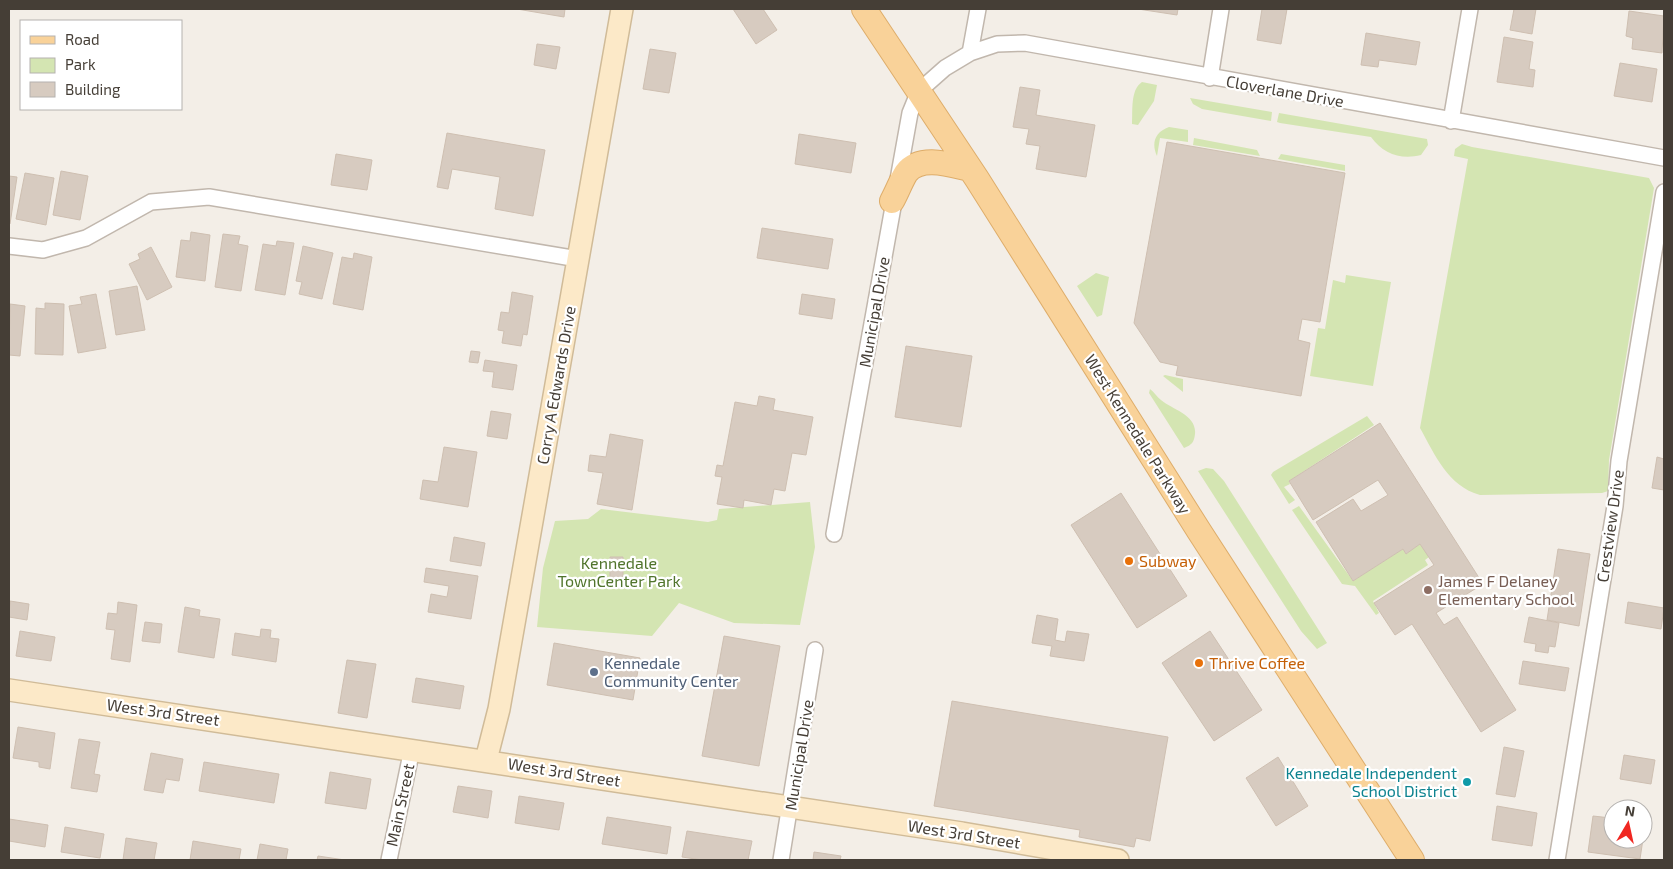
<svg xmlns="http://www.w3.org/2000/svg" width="1673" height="869" font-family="'Exo 2',sans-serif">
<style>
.green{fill:#d4e5b2}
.building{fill:#d7cbc0;stroke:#cebfb1}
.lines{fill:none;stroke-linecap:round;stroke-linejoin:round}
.street-casing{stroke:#c1b7ad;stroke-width:18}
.secondary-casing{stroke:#d0bb98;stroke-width:24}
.primary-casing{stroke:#dead6a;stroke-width:26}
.street{stroke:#fff;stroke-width:15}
.secondary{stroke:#fce9c8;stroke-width:21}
.primary{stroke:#f9d299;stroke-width:24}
.food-dot{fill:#e8710a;stroke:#fff;stroke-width:2}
.education-dot{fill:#8d6e63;stroke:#fff;stroke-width:2}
.service-dot{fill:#5c6f8a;stroke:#fff;stroke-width:2}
.culture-dot{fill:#0f9aa8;stroke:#fff;stroke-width:2}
.labels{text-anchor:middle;stroke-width:4.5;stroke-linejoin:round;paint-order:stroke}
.street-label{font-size:16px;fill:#453e36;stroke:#fff}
.food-label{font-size:16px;fill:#c56008;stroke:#fff;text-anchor:start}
.park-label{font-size:16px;fill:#50742c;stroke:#fff}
.education-label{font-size:16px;fill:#785e54;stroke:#fff;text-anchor:start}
.service-label{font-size:16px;fill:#4e5e75;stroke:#fff;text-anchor:start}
.culture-label{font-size:16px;fill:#0d838f;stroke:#fff;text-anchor:end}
</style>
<rect width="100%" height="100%" fill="#f3eee7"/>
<!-- green -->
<path class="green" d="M1142,82L1157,85L1154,101L1138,125L1132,124C1133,111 1130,90 1142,82Z
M1190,98L1272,112L1271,121L1202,109L1193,104Z
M1279,113L1427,139L1428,145L1421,155C1401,160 1383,154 1371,137L1280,123L1277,122Z
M1169,127L1188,130V142L1160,138L1157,156C1151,143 1155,132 1169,127Z
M1194,138L1257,150L1260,156L1193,145Z
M1462,144L1472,147L1649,178L1654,188L1609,460L1608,491L1602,493L1480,495C1448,486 1435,455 1420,428L1468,159L1454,156L1455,149Z
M1281,154L1345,165V171L1278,159Z
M1096,273L1109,277L1102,315L1097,317L1077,286Z
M1346,275L1391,282L1373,386L1310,376L1318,328L1325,329L1333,280L1345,283Z
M1165,375L1183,379V392L1163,376Z
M1150,389C1154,392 1157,397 1161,400C1173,410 1197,415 1195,434C1194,442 1192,445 1184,448L1149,393Z
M1367,416L1374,425L1289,481L1290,484L1284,487L1295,500L1289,504L1271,475L1273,472Z
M1206,468L1213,469L1224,481L1327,643L1317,649L1301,631L1198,471Z
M810,502L815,547L800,625L734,623L679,603L652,636L537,627L543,568L555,521L588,519L601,509L708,522L717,520L719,509Z
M1299,506L1353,581L1403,549L1406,554L1420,544L1429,557L1425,560L1428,565L1373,601L1379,613L1376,615L1355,586L1342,584L1292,510Z"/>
<!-- building -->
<path class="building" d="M517,9H565L564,17Z
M733,9H763L777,30L756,44Z
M1138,9H1178L1177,15Z
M1262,9H1287L1281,44L1257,40Z
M1514,9H1536L1532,34L1510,30Z
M1629,11L1664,16L1662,53L1632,49L1633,38L1626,36Z
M1366,33L1420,42L1416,65L1379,60L1378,67L1361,65Z
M1504,37L1533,42L1529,69L1535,70L1533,87L1497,82Z
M537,44L560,47L556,69L534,65Z
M650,49L676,53L669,93L643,89Z
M1620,63L1657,69L1652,102L1614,96Z
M1020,87L1040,90L1036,115L1095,125L1086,177L1036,169L1040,146L1026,144L1029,129L1013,127Z
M447,133L545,150L533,216L495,209L500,177L452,169L448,189L437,187Z
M799,134L856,143L851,173L795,164Z
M1167,142L1345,173L1320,322L1302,319L1298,340L1310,343L1301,396L1176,375L1178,366L1160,362L1134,323Z
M336,154L372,160L367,190L331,185Z
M61,171L88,176L80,220L53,215Z
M25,173L54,178L46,225L16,219Z
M9,176L17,177L10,224H9Z
M762,228L833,239L828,269L757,258Z
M191,232L210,235L205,281L176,277L181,240L190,241Z
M223,234L240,236L238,244L248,246L241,291L215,287Z
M277,241L294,243L285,295L255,290L263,244L276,246Z
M303,246L333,253L322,299L299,294L302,282L296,281Z
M151,247L172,287L147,300L129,264L140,259L138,254Z
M354,253L372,257L363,310L333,304L342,257L353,259Z
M137,286L145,330L116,335L109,291Z
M512,292L533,296L527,335L523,334L521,346L502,343L504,331L498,330L501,312L509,313Z
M96,294L106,348L78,353L69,306L82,304L80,297Z
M802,294L835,299L832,319L799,314Z
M45,303L64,304L63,355L35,354L36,308L45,309Z
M10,304L25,306L20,356L9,355Z
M906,346L972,356L961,427L895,417Z
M471,351L480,352L478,363L469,362Z
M485,360L517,365L513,390L492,387L494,372L483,371Z
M759,396L775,399L773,410L813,417L806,455L792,453L785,491L774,489L771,505L744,500L743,508L717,504L722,477L715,476L717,465L723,466L735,402L757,406Z
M491,411L511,414L507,439L487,436Z
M1380,423L1483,584L1436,613L1444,625L1457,617L1516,710L1481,732L1412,624L1395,635L1374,603L1434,565L1420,544L1406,554L1403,549L1353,581L1316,522L1353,499L1361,511L1388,495L1378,480L1313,520L1289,481Z
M610,434L643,440L632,510L597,504L603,473L588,471L590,455L606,457Z
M444,447L477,452L468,507L420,499L423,480L438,482Z
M1657,457L1664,459V490L1652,488Z
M1121,493L1187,596L1137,628L1071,525Z
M454,537L485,543L481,566L450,561Z
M1558,549L1590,554L1579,626L1547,620Z
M610,557H623V583H610Z
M426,568L478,576L471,619L428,612L431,594L447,597L449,586L424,582Z
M10,601L29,604L27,620L9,617Z
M118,602L137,605L130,662L111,659L115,630L106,629L108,613L117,614Z
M1628,602L1664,608L1661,629L1625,623Z
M185,607L200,610L199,616L220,619L214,658L178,652Z
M1037,615L1058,619L1055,640L1065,642L1067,631L1089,634L1084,661L1050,656L1052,646L1032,643Z
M1529,617L1559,623L1555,647L1549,646L1548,653L1535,651L1536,644L1524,642Z
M145,622L162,624L160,643L142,641Z
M261,629L271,630L270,638L279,639L276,662L232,655L235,633L260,637Z
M20,631L55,637L51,661L16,656Z
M1210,631L1262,710L1214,741L1162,663Z
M724,636L780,646L759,766L702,756Z
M554,643L640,658L633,700L547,685Z
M347,660L376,664L367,718L338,713Z
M1523,661L1569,668L1565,691L1519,684Z
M416,678L464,686L460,709L412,702Z
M952,701L1168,737L1150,841L1136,838L1134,847L1079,837L1080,830L934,806Z
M18,727L55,733L50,769L39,767V762L13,758Z
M79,739L100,742L94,774L100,775L97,792L71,788Z
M1504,747L1524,751L1515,797L1496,794Z
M151,753L183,759L179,781L166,779L163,793L144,790Z
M1624,755L1655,760L1651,784L1620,779Z
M1278,757L1308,806L1276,826L1246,778Z
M204,762L279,774L274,803L199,791Z
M330,772L371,779L366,809L325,803Z
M458,786L492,791L488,818L453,812Z
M519,796L564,803L559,830L515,823Z
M1497,806L1537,813L1532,846L1492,840Z
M1593,816L1611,818L1610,827H1613V839H1643L1640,859L1588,852Z
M607,817L671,827L667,854L602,844Z
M9,819L48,825L45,847L9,841Z
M65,827L104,834L100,858L61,852Z
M687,831L752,841L748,860H702L682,857Z
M126,838L157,843L154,860H123Z
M193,841L241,849L239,860H190Z
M260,844L288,849L286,860H257Z
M814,852L841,856L840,860H813Z
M318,856L345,860H317Z"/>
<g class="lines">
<!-- street casing -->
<g class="street-casing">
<path id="street" d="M970,53L978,9
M1210,78L1221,9
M1451,121L1470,9
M9,246L43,250L86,238L151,202L209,197L578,259
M834,534L910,113L919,91L945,68L970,53L997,44L1025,43L1664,158
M389,860L412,749
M781,860L815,650
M1557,860L1615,506L1619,461L1664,192"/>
</g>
<!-- secondary casing -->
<g class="secondary-casing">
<path id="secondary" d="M9,690L962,833L1118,860
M486,760L499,709L622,9"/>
</g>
<!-- primary casing -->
<g class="primary-casing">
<path id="primary" d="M864,9L977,179L1199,531L1412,860
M892,201C897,192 901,181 906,173C920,154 952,165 970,169"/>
</g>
<!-- street -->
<use href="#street" class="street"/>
<!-- secondary -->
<use href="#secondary" class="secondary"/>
<!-- primary -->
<use href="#primary" class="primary"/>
</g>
<!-- markers -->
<g class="food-dot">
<circle cx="1129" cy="561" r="5"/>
<circle cx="1199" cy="663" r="5"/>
</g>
<circle class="education-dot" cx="1428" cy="590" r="5"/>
<circle class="service-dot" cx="594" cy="672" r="5"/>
<circle class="culture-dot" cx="1467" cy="782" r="5"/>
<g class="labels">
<!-- street labels -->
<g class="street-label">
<text transform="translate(1285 91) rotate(10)" y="6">Cloverlane Drive</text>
<text transform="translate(874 312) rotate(-80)" y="6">Municipal Drive</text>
<text transform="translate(556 385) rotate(-80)" y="6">Corry A Edwards Drive</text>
<text transform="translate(1138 434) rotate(58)" y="6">West Kennedale Parkway</text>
<text transform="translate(1610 526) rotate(-82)" y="6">Crestview Drive</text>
<text transform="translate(163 712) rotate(8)" y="6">West 3rd Street</text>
<text transform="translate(799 755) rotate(-81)" y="6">Municipal Drive</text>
<text transform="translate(564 772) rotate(9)" y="6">West 3rd Street</text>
<text transform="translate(400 805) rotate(-78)" y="6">Main Street</text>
<text transform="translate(964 834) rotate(9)" y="6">West 3rd Street</text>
</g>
<!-- food labels -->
<g class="food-label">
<text x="1139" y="567">Subway</text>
<text x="1209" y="669">Thrive Coffee</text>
</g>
<!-- park labels -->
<g class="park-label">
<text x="619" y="569">Kennedale<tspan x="619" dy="18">TownCenter Park</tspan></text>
</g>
<!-- education labels -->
<g class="education-label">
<text x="1438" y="587">James F Delaney<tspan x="1438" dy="18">Elementary School</tspan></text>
</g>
<!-- service labels -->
<g class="service-label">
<text x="604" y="669">Kennedale<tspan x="604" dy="18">Community Center</tspan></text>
</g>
<!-- culture labels -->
<g class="culture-label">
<text x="1457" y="779">Kennedale Independent<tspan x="1457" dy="18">School District</tspan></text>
</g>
</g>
<!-- border -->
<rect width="1673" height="869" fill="none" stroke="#453e36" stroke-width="20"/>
<!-- legend -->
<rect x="20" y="20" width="162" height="90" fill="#ffffff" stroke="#b5b2af"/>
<rect x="30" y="36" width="25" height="8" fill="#f9d299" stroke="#b5b2af"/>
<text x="65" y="45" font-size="15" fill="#453e36">Road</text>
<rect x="30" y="58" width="25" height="15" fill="#d4e5b2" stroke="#b5b2af"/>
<text x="65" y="70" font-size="15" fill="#453e36">Park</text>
<rect x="30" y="82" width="25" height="15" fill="#d7cbc0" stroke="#b5b2af"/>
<text x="65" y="95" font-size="15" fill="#453e36">Building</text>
<!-- north arrow -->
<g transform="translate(1628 824) rotate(9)"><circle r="24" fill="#ffffff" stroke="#b5b2af"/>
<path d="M0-4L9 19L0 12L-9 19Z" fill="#f02721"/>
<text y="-8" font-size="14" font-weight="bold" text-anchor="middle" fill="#453e36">N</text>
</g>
</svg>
